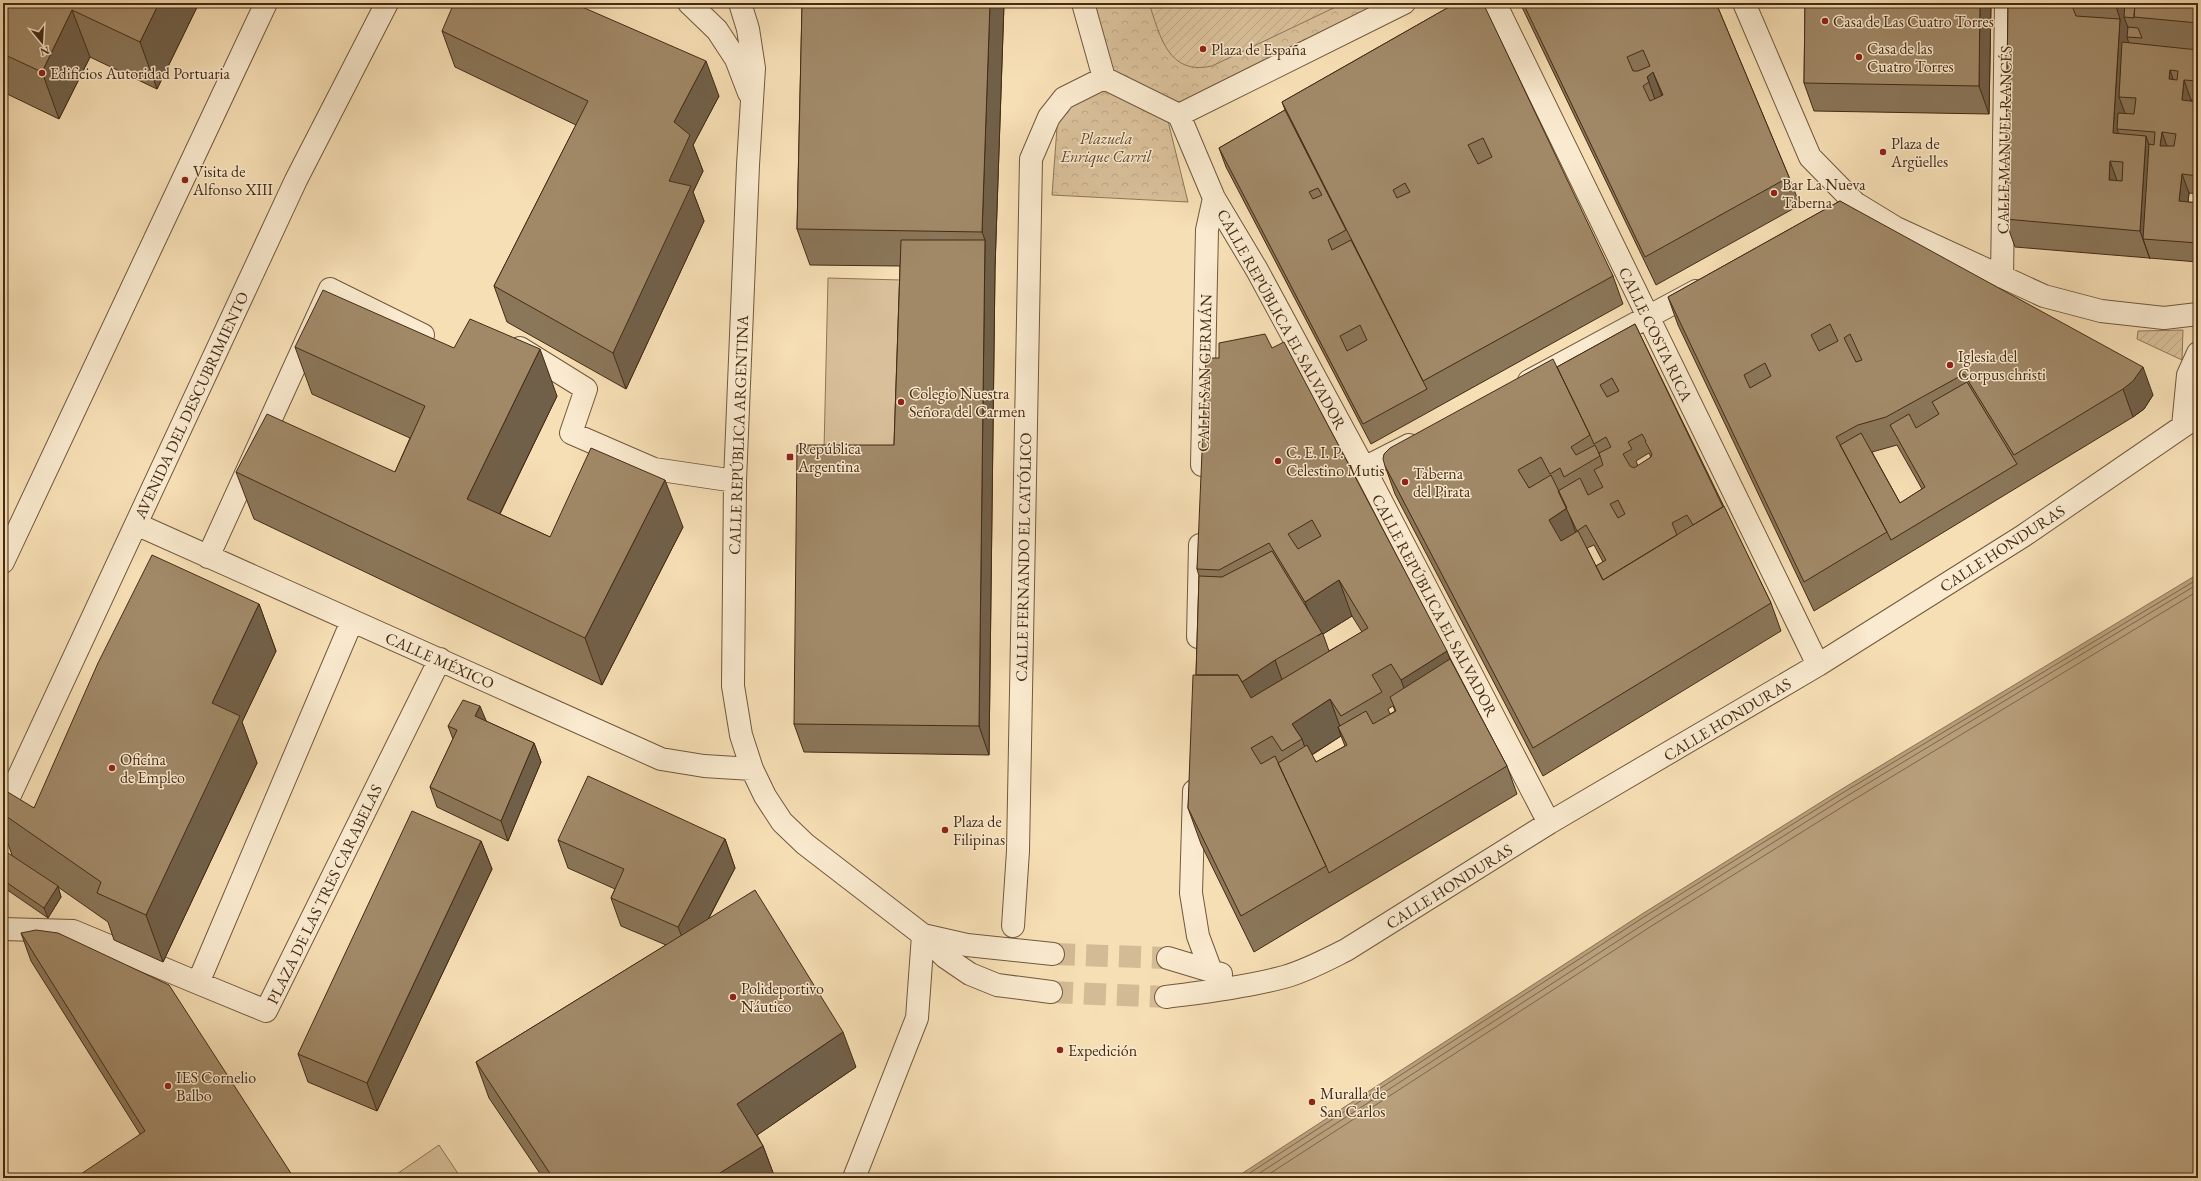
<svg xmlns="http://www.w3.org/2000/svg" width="2201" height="1181" font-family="'EB Garamond',serif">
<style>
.park{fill:url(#park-crowns);stroke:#8e7657}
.garden{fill:url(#garden-furrows);stroke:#8e7657}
.pitch{fill:#d9c09a;stroke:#8e7657}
.water{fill:#baa27e;stroke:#8b7254}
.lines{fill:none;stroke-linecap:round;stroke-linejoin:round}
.shore{stroke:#7f6649;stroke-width:1}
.minor-tunnel{stroke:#d3bb95;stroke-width:22;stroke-dasharray:22 11;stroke-linecap:butt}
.minor-casing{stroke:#71583c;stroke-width:24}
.minor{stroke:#faeacf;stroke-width:22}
.wall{fill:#8a7659;stroke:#442b14;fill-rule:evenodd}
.shaded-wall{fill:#716049;stroke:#442b14}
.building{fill:#a18968;stroke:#442b14;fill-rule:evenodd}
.poi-dot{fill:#8f2418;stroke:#faeacf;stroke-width:1.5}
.labels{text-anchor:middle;stroke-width:3;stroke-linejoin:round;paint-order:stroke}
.poi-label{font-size:16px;fill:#442b14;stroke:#faeacf;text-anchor:start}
.park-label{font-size:16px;font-style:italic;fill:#62492f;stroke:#faeacf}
.street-label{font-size:16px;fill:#442b14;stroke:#faeacf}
</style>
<defs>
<pattern id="park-crowns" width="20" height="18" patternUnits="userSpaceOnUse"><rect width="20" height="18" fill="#d9c09a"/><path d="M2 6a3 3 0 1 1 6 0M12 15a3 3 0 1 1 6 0" fill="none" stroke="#bba584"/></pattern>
<pattern id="garden-furrows" width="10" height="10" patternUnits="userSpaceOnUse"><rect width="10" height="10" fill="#d9c09a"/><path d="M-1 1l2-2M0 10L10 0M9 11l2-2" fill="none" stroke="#bba584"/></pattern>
</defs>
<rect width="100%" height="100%" fill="#f7dfb5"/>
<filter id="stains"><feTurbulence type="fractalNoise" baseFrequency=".005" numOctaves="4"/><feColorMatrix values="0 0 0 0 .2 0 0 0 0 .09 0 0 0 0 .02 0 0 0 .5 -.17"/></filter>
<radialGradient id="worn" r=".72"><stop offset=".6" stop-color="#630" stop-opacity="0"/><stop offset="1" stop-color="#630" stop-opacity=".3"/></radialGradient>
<!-- park -->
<path class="park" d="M1079,3H1404L1179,115L1104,78Z
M1107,91L1168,121L1188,202L1052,195L1058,114L1093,92Z"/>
<!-- garden -->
<path class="garden" d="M1149,3H1344L1212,66C1168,76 1160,36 1149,3Z
M2183,330L2182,360L2137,339L2138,331Z"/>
<!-- pitch -->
<path class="pitch" d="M828,278L901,280L896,453L824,450Z
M439,1145L461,1178H391Z"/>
<!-- water -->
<path class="water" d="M2198,574V1178H1235L1642,914L1842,789Z"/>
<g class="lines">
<!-- shore -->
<path class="shore" d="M1242,1178L1644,917L1844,792L2198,579
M1252,1178L1647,922L1847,796L2198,584
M1263,1178L1650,927L1850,802L2198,591"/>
<!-- minor-tunnel -->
<path class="minor-tunnel" d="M1053,954L1168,958
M1051,992L1166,997"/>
<!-- minor casing -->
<g class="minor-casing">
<path id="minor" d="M689,3L717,30L736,59L749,93
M740,3L748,29L754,68L748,165L735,481L733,686L741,735L752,769L765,796L782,822L805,844L923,935L945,957L970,974L997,985L1051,992
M1083,3L1104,78L1179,115L1404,3
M1495,3L1818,665
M1744,3L1810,157L1855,203L1896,228L2044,296L2101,311L2164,318L2198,314
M1179,115L1214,198L1207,230L1202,465
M1214,198L1257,270L1364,468L1549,823
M2002,277L2006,3
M520,348L586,389L571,433L654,469L735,481
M1529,381L1696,291
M2183,426L2188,375L2198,353
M1364,468L1409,445
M136,524L661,759L704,766L752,769
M208,557L330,289L423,335
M3,562L266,3
M352,621L198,983L266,1011L440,659
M1198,637L1200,545
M1194,791L1191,893L1198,936L1211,971
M3,810L296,180L387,3
M1013,926L1018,851L1031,159L1049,117L1064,98L1104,78
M3,929L73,931L198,983
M923,935L967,945L1053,954
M1168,958L1221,974
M1166,997C1204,992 1246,987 1284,977C1306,971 1326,960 1346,950L1549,823L1818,665L2023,536L2198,416
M854,1178L917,1018L923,935"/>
</g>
<!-- minor -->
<use href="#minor" class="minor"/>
</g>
<!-- wall -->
<path class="wall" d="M3,3H199L157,89L90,57L59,119L3,92Z
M800,3H1004L995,268L989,755L804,752L794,724L894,445L900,266L810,265L797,229L802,7Z
M1456,3L1613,276L1623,304L1371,444L1226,167L1219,148L1285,110L1282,102Z
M1520,3H1716L1789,177L1800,205L1656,285Z
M1805,3H1991L1989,114L1814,111L1804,83Z
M2008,3H2198V100H2191V101L2198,102V194L2189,193L2188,202L2198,203V262L2015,247L2005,219Z
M442,31L719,96L693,145L703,171L693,192L704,221L626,389L507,322L494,286L576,125L455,67Z
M1840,201L2153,395L2144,409L2133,417L1814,611L1678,325L1668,297ZM1897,445L1922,489L1900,503L1872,452Z
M1635,324L1771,603L1781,631L1543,776L1395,494L1385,466L1557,367ZM1649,453L1651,457L1638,466L1636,461ZM1594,545L1603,562L1596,566L1587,548Z
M295,347L557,396L500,514L550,537L683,527L602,685L254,519L236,472H395L410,438L312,394Z
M1272,348L1450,659L1507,766L1517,794L1254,952L1201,844L1188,808L1196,675L1199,576L1197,569L1219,358ZM1352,616L1362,632L1329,651L1323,634ZM1393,706L1395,711L1390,714L1388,709ZM1341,736L1345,746L1316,762L1312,755Z
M259,604L276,651L242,722L257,763L163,962L114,940L108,922L58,887L61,897L48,918L3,887V860L12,855L3,830V796L34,808Z
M486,721L534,743L541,762L508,841L437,807L430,787L453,739L448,726Z
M725,839L735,868L708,920L856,1067L757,1135L763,1146L775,1178H543L489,1098L476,1062L666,945L621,926L611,898L615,889L568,868L558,840Z
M481,841L492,869L377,1111L308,1082L298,1054Z
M21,933L294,1178L140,1134L31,961Z"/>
<!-- shaded-wall -->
<path class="shaded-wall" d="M159,3H199L157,89L140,42Z
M990,3H1004L995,268L989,755L979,726L985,240L982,232Z
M1980,3H1991L1989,114L1979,86Z
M2115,3H2133L2124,17L2131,36L2127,37L2130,47L2119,97L2126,116L2117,129L2124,147L2113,133L2120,19Z
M72,10L90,57L59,119L42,72Z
M706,61L719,96L693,145L703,171L693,192L704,221L626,389L613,353L669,181L674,122Z
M2170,70L2177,90L2169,79Z
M1653,72L1664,101L1657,105L1647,77Z
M2184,80L2191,100L2189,120L2182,100Z
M2162,132L2169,152L2160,146Z
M2146,136L2156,164L2143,239L2150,259L2140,231Z
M2110,161L2120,189L2109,180Z
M2182,174L2189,193L2186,221L2179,201Z
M540,349L557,396L484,546L467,499Z
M2143,367L2153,395L2144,409L2133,417L2123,389Z
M665,480L683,527L602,685L585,638Z
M1567,508L1577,536L1559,548L1549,520Z
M1339,580L1352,616L1323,634L1322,633L1318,636L1305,602Z
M259,604L276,651L242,722L257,763L163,962L146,915L212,703Z
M1447,651L1460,687L1414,716L1401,680Z
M1275,660L1285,688L1249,712L1239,684Z
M1330,699L1343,735L1338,727L1341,736L1308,757L1302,739L1292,724Z
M480,706L488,725L475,716Z
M534,743L541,762L508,841L501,821Z
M725,839L735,868L689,955L678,927Z
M481,841L492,869L377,1111L367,1083Z
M58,886L61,897L48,918L44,908Z
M843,1032L856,1067L750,1140L737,1104Z
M763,1146L775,1178H712Z"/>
<!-- building -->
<path class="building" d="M3,3H159L140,42L72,10L42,72L3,54Z
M454,3H573L706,61L674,122L690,135L669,181L691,186L613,353L494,286L588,101L442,31Z
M801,3H990L982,232L797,229L802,5Z
M1456,3H1483L1613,276L1423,381L1282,102ZM1483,138L1492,157L1478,164L1468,145ZM1405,183L1410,192L1397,198L1393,190Z
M1523,3H1716L1789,177L1645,257ZM1643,50L1650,66L1638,71H1633L1627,57ZM1653,72L1663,95L1650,101L1643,86L1649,82L1647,77Z
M1805,3H1980L1979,86L1804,83Z
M2008,3H2071L2076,16L2120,19L2113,133L2146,136L2140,231L2005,219ZM2110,161L2123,162L2122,181L2109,180Z
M2125,3H2135L2134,18L2124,17Z
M2135,3H2198V23L2134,17Z
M2128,27L2138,28L2142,38L2127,37Z
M2122,42L2198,50V81L2184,80L2182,100L2198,102V176L2182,174L2179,201L2198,203V243L2143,239L2149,144L2154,145L2155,132L2117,129L2118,113L2134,114L2136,98L2119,97ZM2170,70L2178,71L2177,80L2169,79ZM2162,132L2176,134L2174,146H2160Z
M1285,110L1346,230L1328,240L1332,250L1351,240L1427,389L1363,424L1219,148ZM1318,188L1322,195L1313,199L1309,192ZM1360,325L1367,340L1347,351L1340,336Z
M1840,201L2143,367L2133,381L2123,389L2014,455L1964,374L1886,417L1858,425L1836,437L1887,532L1804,582L1668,297ZM1830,324L1838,341L1819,351L1811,335ZM1850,334L1862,360L1856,362L1844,338ZM1765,363L1771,376L1750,388L1744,375Z
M901,240H985L979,726L794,724L797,445H894Z
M323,290L454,348L470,319L540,349L467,499L550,537L591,448L665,480L585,638L236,472L267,414L395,472L425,406L295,347Z
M1635,324L1723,507L1693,525L1687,515L1672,523L1677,535L1603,580L1596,566L1606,560L1586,525L1577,531L1558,491L1580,478L1588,495L1603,487L1594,470L1603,465L1599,453L1611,447L1606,437L1594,444L1590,435L1557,367ZM1612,378L1619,391L1607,397L1600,385ZM1642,434L1646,441H1645L1652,454L1651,457L1634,468L1630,466L1623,454L1632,449L1628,442ZM1618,500L1625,514L1618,518L1610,504Z
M1265,334L1272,348L1284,342L1447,651L1401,680L1391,664L1372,675L1382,692L1341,716L1330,699L1292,724L1302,739L1282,751L1272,736L1251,748L1261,764L1275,756L1326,866L1241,916L1188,808L1193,675H1238L1251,698L1368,628L1339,580L1305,602L1269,543L1219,570L1197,569L1206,358H1219V343ZM1312,520L1321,536L1298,549L1288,534Z
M1553,359L1590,435L1571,447L1576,455L1595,445L1600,456L1564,477L1560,468L1550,474L1541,457L1518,470L1529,488L1551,475L1567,508L1549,520L1561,541L1578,531L1603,580L1724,506L1771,603L1533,748L1385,466L1383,459L1384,454L1390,448Z
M1967,382L2017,464L1891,540L1887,532L1840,445L1861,433L1900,503L1925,487L1890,425L1909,414L1916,428L1939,414L1932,402Z
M1272,551L1322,633L1275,660L1242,682L1238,675H1196L1199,576L1222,577Z
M152,555L259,604L212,703L240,716L146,915L97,893L101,882L3,814V796L6,791L34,808L98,663Z
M1450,659L1507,766L1329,873L1326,866L1278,763L1307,745L1316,762L1347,745L1338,727L1366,711L1373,724L1396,711L1390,697Z
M463,700L480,706L475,716L534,743L501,821L430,787L457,730L448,726Z
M588,776L725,839L678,927L611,898L624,869L558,840Z
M412,811L481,841L367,1083L298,1054Z
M8,853L58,886L44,908L3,880V860Z
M755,890L843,1032L737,1104L763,1146L712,1178H553L476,1062Z
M36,930L58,933L169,985L294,1178H75L145,1131L21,933Z"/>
<!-- markers -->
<g class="poi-dot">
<circle cx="1825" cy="21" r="4"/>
<circle cx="1203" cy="49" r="4"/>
<circle cx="1859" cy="57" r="4"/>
<circle cx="42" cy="73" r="4"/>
<circle cx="1883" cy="152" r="4"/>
<circle cx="185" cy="180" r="4"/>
<circle cx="1774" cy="193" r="4"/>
<circle cx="1950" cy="365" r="4"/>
<circle cx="901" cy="402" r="4"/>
<rect x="786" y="453" width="8" height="8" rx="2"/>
<circle cx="1278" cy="461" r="4"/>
<circle cx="1405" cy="482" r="4"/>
<circle cx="112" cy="768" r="4"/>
<circle cx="945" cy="830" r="4"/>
<circle cx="733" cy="997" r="4"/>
<circle cx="1060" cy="1050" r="4"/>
<circle cx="168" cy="1086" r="4"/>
<circle cx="1312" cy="1102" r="4"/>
</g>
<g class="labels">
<!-- poi labels -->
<g class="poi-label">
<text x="1833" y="27">Casa de Las Cuatro Torres</text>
<text x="1867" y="54">Casa de las<tspan x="1867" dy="18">Cuatro Torres</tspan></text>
<text x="1211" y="55">Plaza de España</text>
<text x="50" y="79">Edificios Autoridad Portuaria</text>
<text x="1891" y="149">Plaza de<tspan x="1891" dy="18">Argüelles</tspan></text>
<text x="193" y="177">Visita de<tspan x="193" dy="18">Alfonso XIII</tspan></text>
<text x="1782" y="190">Bar La Nueva<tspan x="1782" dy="18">Taberna</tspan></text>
<text x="1958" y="362">Iglesia del<tspan x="1958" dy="18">Corpus christi</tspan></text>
<text x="909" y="399">Colegio Nuestra<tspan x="909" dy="18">Señora del Carmen</tspan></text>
<text x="798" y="454">República<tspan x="798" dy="18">Argentina</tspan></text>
<text x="1286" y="458">C. E. I. P.<tspan x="1286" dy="18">Celestino Mutis</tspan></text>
<text x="1413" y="479">Taberna<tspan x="1413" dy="18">del Pirata</tspan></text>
<text x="120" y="765">Oficina<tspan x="120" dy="18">de Empleo</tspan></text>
<text x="953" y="827">Plaza de<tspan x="953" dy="18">Filipinas</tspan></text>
<text x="741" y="994">Polideportivo<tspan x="741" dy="18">Náutico</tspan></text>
<text x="1068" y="1056">Expedición</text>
<text x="176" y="1083">IES Cornelio<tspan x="176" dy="18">Balbo</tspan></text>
<text x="1320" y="1099">Muralla de<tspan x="1320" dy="18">San Carlos</tspan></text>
</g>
<!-- park labels -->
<g class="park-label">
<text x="1106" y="144">Plazuela<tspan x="1106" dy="18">Enrique Carril</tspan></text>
</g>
<!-- street labels -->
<g class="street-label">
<text transform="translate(2004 140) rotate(-89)" y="6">CALLE MANUEL RANCÉS</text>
<text transform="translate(1282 319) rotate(61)" y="6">CALLE REPÚBLICA EL SALVADOR</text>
<text transform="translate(1656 334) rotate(64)" y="6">CALLE COSTA RICA</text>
<text transform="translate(1204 373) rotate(-89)" y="6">CALLE SAN GERMÁN</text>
<text transform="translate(191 405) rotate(-65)" y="6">AVENIDA DEL DESCUBRIMIENTO</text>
<text transform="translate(738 435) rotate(-88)" y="6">CALLE REPÚBLICA ARGENTINA</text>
<text transform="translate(2002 548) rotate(-33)" y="6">CALLE HONDURAS</text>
<text transform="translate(1023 557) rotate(-89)" y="6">CALLE FERNANDO EL CATÓLICO</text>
<text transform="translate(1435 605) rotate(62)" y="6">CALLE REPÚBLICA EL SALVADOR</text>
<text transform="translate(440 660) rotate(24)" y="6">CALLE MÉXICO</text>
<text transform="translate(1727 719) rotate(-31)" y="6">CALLE HONDURAS</text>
<text transform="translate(1449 886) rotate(-32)" y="6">CALLE HONDURAS</text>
<text transform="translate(324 894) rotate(-64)" y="6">PLAZA DE LAS TRES CARABELAS</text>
</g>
</g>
<!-- margin -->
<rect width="2201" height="1181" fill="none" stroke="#f7dfb5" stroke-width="16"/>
<rect x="4" y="4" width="2193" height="1173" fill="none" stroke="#442b14" stroke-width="2"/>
<rect x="8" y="8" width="2185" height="1165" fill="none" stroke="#442b14"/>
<!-- north arrow -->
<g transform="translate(42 42) rotate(162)" stroke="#faeacf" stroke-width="3" paint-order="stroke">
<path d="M0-3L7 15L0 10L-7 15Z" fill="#442b14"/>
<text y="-6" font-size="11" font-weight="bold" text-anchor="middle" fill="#442b14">N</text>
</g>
<rect width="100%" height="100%" filter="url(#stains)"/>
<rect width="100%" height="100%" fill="url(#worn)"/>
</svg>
